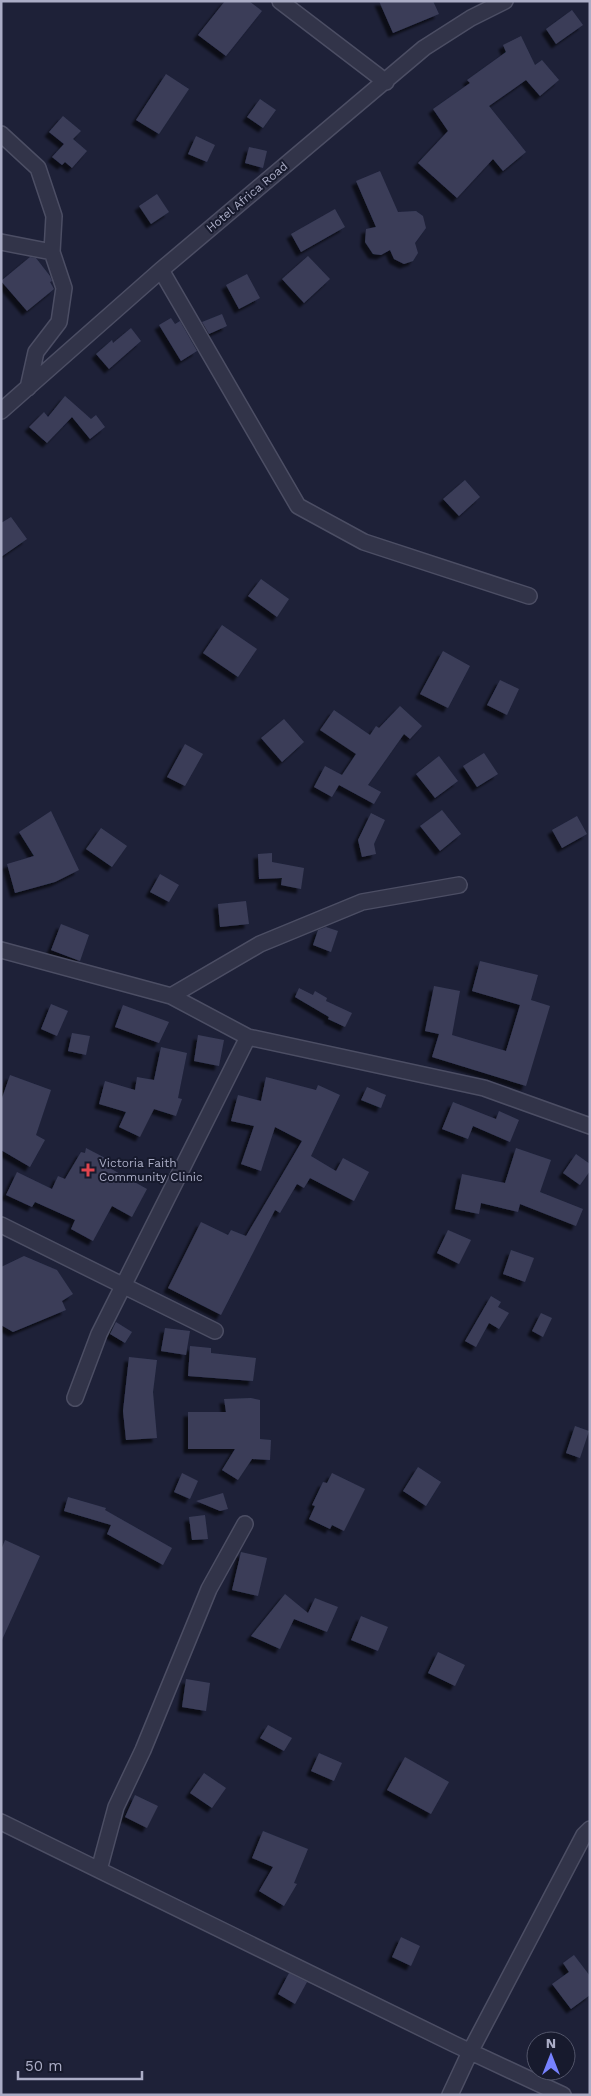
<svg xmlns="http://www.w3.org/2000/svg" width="591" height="2096" font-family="'Work Sans',sans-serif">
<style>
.building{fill:#3a3d59;filter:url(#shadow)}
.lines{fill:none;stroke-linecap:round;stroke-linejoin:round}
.minor-casing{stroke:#4c4e64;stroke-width:18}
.minor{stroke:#323449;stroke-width:15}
.health-dot{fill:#e0444e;stroke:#171a2d;stroke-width:2}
.labels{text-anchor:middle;stroke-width:4;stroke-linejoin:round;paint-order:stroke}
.street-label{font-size:12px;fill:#abadc6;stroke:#171a2d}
.poi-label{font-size:12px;fill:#abadc6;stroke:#171a2d;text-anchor:start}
</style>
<defs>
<filter id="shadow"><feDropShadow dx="-4.5" dy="4.5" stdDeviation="1" flood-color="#0009"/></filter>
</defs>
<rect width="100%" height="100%" fill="#1e2138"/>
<!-- building -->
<path class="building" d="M225,1H249L262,11L226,56L198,35Z
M379,1H433L439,14L393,33Z
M572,10L583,25L556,44L546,29Z
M521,36L535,65L542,60L559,80L540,96L526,80L489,106L526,152L503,171L493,159L457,198L418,163L448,131L433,109L470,83L467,80L506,52L503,45Z
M166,74L189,89L159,134L136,120Z
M260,99L276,110L263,128L247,117Z
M63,116L81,131L73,139L87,151L72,168L65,162L62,165L52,157L64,144L49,132Z
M196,136L215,145L207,162L188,154Z
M249,147L267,151L263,168L245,163Z
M380,171L398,212L416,211L423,216L426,228L415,243L418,253L413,261L404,264L394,259L390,250L381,255L373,254L365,242L366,229L376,227L356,181Z
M157,194L169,212L151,224L139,206Z
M335,209L345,227L301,252L291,234Z
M308,256L330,279L304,303L282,279Z
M30,257L36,258L50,276L52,281L50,282L54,289L27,311L1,281Z
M247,274L260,298L239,309L226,285Z
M222,314L227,326L209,334L202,322Z
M171,318L175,324L180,321L197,351L181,361L159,325Z
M131,328L141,341L109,369L96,354L112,340L113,343Z
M65,396L91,419L96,415L105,427L90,439L72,417L47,443L29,427L44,412L48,417Z
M465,480L480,497L459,516L443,499Z
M11,517L27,539L1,557V523Z
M261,579L289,599L277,617L248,596Z
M222,625L257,649L238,677L203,653Z
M443,651L470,666L448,708L420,694Z
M500,680L519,689L507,715L487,705Z
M400,706L422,726L410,739L404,734L368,785L381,792L374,804L339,785L332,797L314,787L325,766L342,775L356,754L320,730L334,710L370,735L376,726L379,728Z
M284,719L304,742L282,762L261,738Z
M185,744L203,754L185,786L167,777Z
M484,753L498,774L477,787L463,766Z
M439,756L458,781L435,798L416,774Z
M442,810L461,834L440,851L420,826Z
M51,811L79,870L55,882L15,893L7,864L34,856L19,832Z
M371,813L385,820L374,844L376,854L362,857L358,840Z
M577,816L587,834L562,848L552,830Z
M101,828L127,846L112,867L86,849Z
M272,853V862L304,868L301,889L281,885L282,878L259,879L258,854Z
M160,874L179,885L169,902L150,892Z
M246,901L249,924L220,927L218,904Z
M61,924L89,935L80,961L51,950Z
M326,927L338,931L331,952L313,945L318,930Z
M480,961L538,975L531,1000L550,1006L526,1086L432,1057L439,1034L425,1031L434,986L460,991L452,1035L506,1051L520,1005L472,991Z
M299,988L313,995L315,991L327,998L326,1001L352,1013L345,1027L328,1019L329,1017L295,997Z
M51,1004L68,1011L57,1036L41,1029Z
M123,1005L169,1022L159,1043L115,1027Z
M72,1033L90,1036L86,1055L68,1051Z
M198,1035L224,1040L219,1066L194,1061Z
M161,1047L187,1053L178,1098L182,1099L176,1116L154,1109L140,1137L119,1127L126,1112L99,1104L105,1081L135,1090L137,1077L154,1080Z
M10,1075L51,1090L36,1135L45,1140L30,1167L1,1150V1101Z
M266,1077L316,1090L318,1085L340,1095L311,1156L336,1171L343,1158L369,1172L354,1201L310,1178L304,1188L297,1184L280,1213L275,1210L221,1315L168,1288L201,1222L228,1235L231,1230L246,1236L302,1141L275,1127L261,1171L241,1164L254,1126L231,1121L238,1095L261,1101Z
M367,1087L386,1095L381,1108L361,1100Z
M453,1102L496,1119L499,1111L519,1120L510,1142L473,1126L468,1139L442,1129Z
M86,1148L109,1160L106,1166L147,1189L132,1217L112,1206L93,1241L71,1229L75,1220L35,1202L32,1207L6,1195L17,1172L52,1189L58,1176L65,1179L81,1152L85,1153Z
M516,1148L551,1160L540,1192L583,1209L576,1226L520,1204L518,1212L481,1203L479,1214L455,1209L462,1174L505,1183Z
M576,1154L590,1164V1171L580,1185L563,1173Z
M448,1230L471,1240L459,1264L437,1253Z
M511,1250L534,1258L525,1282L503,1274Z
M24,1256L57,1270L73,1294L62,1301L66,1310L13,1332L1,1325V1267Z
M491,1296L501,1302L498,1307L509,1313L499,1329L489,1323L476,1347L465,1341Z
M541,1313L552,1318L543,1337L532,1331Z
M116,1322L132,1332L125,1343L110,1334Z
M165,1328L190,1331L186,1355L161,1351Z
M190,1346L211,1348V1353L256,1358L253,1381L188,1376Z
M129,1357L157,1360L153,1392L157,1438L126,1440L123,1411Z
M251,1398L260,1400V1439L271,1440L270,1460L252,1459L238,1480L222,1470L235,1449H188V1412H226L224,1399Z
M575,1426L589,1431L580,1458L566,1453Z
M418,1467L441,1482L426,1506L403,1491Z
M182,1473L198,1481L190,1499L174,1492Z
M332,1473L365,1489L344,1531L332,1525L330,1529L309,1519L315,1506L312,1505L323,1482L327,1483Z
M223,1493L228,1509L220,1511L196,1501Z
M68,1497L106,1508L105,1510L172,1548L163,1565L107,1534L111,1525L64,1511Z
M205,1515L208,1539L192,1540L189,1517Z
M5,1540L40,1556L1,1642V1550Z
M241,1552L267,1558L258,1596L232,1590Z
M285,1594L308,1613L315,1598L338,1607L327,1632L294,1619L280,1649L251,1636Z
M361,1616L388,1627L378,1651L351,1640Z
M438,1652L465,1665L455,1686L428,1673Z
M186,1679L210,1683L206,1711L182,1707Z
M268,1725L292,1738L284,1751L260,1738Z
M319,1753L342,1763L334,1781L311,1771Z
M405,1757L449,1782L431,1814L387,1790Z
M204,1773L226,1788L212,1808L190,1793Z
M135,1795L158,1806L147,1828L125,1817Z
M263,1831L308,1849L294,1883L297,1884L284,1906L259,1891L273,1867L252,1858Z
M401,1937L420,1946L411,1966L392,1957Z
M574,1955L590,1976V1995L571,2009L552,1984L569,1972L563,1963Z
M289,1973L307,1982L295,2004L278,1994Z"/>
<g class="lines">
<!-- minor casing -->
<g class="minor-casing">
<path id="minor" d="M280,1L386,82
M1,134L38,168L54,216L52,252
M1,242L52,252L64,288L59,322L36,352L28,388
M161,270L298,506L364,542L529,596
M1,411L161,270L424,48L471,18L505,1
M1,950L171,996L248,1037L484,1088L590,1126
M171,996L260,944L362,902L459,885
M1,1225L215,1331
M75,1398L99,1334L248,1037
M1,1822L454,2044L563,2095
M99,1870L116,1807L143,1750L209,1589L245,1524
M450,2095L470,2052L584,1835L590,1829"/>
</g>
<!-- minor -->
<use href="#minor" class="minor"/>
</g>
<!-- markers -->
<path class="health-dot" d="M85.5 1162.5h5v5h5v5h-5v5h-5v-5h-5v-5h5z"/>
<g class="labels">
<!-- street labels -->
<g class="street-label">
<text transform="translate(247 197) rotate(-40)" y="4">Hotel Africa Road</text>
</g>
<!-- poi labels -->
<g class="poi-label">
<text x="99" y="1167">Victoria Faith<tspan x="99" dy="14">Community Clinic</tspan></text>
</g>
</g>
<!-- border -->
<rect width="591" height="2096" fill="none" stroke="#abadc6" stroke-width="5"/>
<!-- north arrow -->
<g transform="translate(551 2056)"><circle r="24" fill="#171a2d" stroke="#52556a"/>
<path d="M0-4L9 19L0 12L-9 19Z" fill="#7782ff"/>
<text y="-8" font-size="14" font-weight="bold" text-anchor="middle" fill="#abadc6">N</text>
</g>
<!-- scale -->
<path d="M18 2071v8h124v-8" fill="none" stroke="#abadc6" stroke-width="2.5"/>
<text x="25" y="2071" font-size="15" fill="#abadc6" stroke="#171a2d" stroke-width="4" paint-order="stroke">50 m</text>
</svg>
